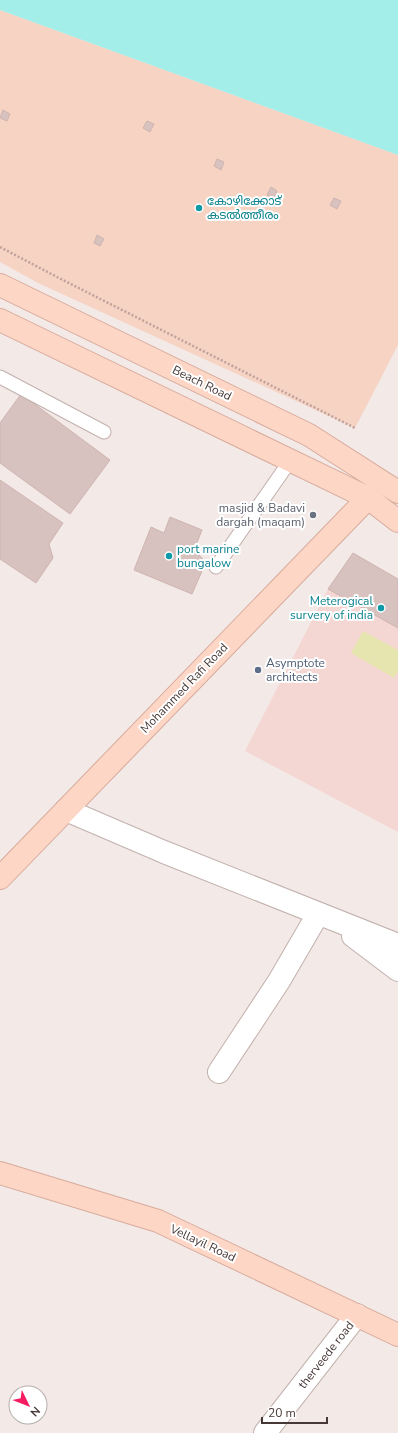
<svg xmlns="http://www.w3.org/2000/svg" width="398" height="1433" font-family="'Nunito Sans','Noto Sans Malayalam',sans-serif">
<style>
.commercial{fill:#f4d6d2}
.green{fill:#e6e5b0}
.sand{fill:#f6d3c3}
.water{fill:#a4eeea}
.building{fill:#d7c2bf;stroke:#cfb4b0}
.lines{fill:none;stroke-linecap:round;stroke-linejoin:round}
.lane-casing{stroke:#c1b1ac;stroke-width:15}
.street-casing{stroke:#c1b1ac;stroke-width:24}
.secondary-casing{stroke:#d8ab9c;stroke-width:24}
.path{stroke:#c0a19b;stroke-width:2.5;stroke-dasharray:2 2;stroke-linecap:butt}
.lane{stroke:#fff;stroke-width:13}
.street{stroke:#fff;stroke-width:22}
.secondary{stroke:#fdd6c6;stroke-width:22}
.culture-dot{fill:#0f9aa8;stroke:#fff;stroke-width:1.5}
.worship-dot{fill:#6b7280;stroke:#fff;stroke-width:1.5}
.service-dot{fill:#5c6f8a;stroke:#fff;stroke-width:1.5}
.labels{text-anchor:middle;stroke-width:4;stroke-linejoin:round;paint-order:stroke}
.culture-label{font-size:12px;fill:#0d838f;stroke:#fff;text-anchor:start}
.street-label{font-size:12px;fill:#463836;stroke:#fff}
.worship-label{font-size:12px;fill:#5b616d;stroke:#fff;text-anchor:end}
.service-label{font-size:12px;fill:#4e5e75;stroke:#fff;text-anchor:start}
</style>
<rect width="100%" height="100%" fill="#f3e9e7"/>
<!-- commercial -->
<path class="commercial" d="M353,553L398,579V832L245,751L328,589Z"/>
<!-- green -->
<path class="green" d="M363,631L398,650V671L394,678L351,653Z"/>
<!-- sand -->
<path class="sand" d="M0,10L398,155V345L355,428L38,283L0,262Z"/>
<!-- water -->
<path class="water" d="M0,0H398V155L0,10Z"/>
<!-- building -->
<path class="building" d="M3,110L10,114L7,121L0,118Z
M147,121L154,124L150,132L143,128Z
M217,159L224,162L221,170L214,166Z
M271,187L277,191L274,198L267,195Z
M334,198L341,201L337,209L330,205Z
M97,235L104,239L100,246L94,243Z
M21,394L110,460L70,514L0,463V423Z
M0,480L63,523L49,544L53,558L36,583L0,559Z
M170,517L202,530L194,550L206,562L192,594L134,570L151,527L164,533Z
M353,553L398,579V628L328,589Z"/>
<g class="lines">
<!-- lane casing -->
<g class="lane-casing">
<path id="lane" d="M0,377L104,432
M216,567L290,461"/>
</g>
<!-- street casing -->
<g class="street-casing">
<path id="street" d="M66,810L164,852L398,945
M353,936L398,970
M219,1072L279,981L318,914
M265,1433L357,1315"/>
</g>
<!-- secondary casing -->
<g class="secondary-casing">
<path id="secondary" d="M0,285L309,435L398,492
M0,320L368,498L398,521
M0,878L368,498
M0,1173L158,1221L398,1335"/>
</g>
<!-- path -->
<path class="path" d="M0,247L57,277L355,428"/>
<!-- lane -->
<use href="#lane" class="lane"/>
<!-- street -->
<use href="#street" class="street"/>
<!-- secondary -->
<use href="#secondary" class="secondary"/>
</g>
<!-- markers -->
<g class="culture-dot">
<circle cx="199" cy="208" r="4"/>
<circle cx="169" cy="556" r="4"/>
<circle cx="381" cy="608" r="4"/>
</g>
<circle class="worship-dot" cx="313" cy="515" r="4"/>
<circle class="service-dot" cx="258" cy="670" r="4"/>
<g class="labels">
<!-- culture labels -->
<g class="culture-label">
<text x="207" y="205">കോഴിക്കോട്<tspan x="207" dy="14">കടൽത്തീരം</tspan></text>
<text x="177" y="553">port marine<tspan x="177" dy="14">bungalow</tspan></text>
<text x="373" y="605" text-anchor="end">Meterogical<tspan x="373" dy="14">survery of india</tspan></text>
</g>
<!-- street labels -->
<g class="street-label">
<text transform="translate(202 383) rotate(26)" y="4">Beach Road</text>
<text transform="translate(184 688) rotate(-46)" y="4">Mohammed Rafi Road</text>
<text transform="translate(203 1243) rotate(25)" y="4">Vellayil Road</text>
<text transform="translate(326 1355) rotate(-52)" y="4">therveede road</text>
</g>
<!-- worship labels -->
<g class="worship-label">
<text x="305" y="512">masjid &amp; Badavi<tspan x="305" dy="14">dargah (maqam)</tspan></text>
</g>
<!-- service labels -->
<g class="service-label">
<text x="266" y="667">Asymptote<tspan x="266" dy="14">architects</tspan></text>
</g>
</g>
<!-- north arrow -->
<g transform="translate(28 1405) rotate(133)"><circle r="19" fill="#ffffff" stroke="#b5afaf"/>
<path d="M0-3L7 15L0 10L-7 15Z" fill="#f51c62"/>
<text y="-6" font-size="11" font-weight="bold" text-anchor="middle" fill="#463836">N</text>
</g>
<!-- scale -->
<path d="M262 1417v6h65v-6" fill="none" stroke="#463836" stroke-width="2"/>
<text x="268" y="1417" font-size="12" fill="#463836" stroke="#ffffff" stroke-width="3" paint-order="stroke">20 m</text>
</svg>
